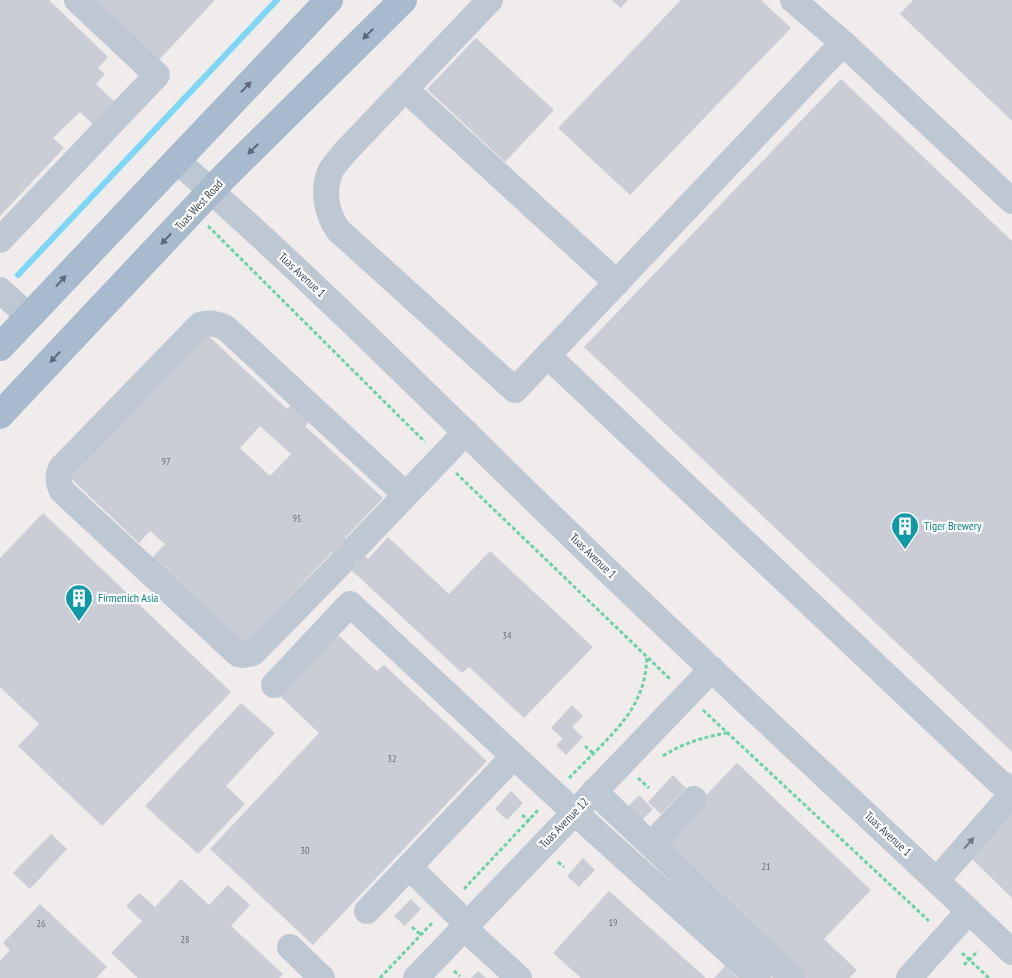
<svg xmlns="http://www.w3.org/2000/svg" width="1012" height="978" font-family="'PT Sans Narrow',sans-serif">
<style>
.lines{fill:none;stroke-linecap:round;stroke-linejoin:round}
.stream{stroke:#7dd7f4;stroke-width:6}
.building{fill:#cacdd5;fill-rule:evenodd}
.path{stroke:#69d3a3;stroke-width:3;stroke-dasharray:4 2.5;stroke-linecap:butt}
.minor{stroke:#bdc8d3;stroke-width:26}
.major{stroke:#a8bace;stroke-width:28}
.oneway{fill:#5c6a78}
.oneway2{fill:#6e7985}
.labels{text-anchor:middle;stroke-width:4.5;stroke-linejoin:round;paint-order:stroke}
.number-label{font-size:10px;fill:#656e7a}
.street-label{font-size:12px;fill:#434f5b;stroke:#fff}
.culture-label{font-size:12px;fill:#0d838f;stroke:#fff;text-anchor:start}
</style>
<rect width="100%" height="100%" fill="#efeceb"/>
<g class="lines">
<!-- stream -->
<path class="stream" d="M18,275L277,0"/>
</g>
<!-- building -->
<path class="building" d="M0,0H49L108,57L98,68L105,74L96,84L117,104L96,127L80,112L53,138L64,148L0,216Z
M94,0H215L158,61Z
M612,0H628L621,8Z
M681,0H761L791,28L630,195L558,128Z
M913,0H1012V121L900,14Z
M476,38L554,110L505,162L427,89Z
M841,79L1012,241V752L584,347Z
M202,330L287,409L298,397L317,414L305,426L383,498L345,538L368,559L388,537L449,594L490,551L593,647L524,718L469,667L462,673L332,552L245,644L152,558L165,544L150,531L139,543L66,474ZM260,426L291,454L270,476L240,448Z
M43,513L231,692L102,826L18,746L39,724L0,687V558Z
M338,635L377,671L384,665L487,761L313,945L210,849L319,733L280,696Z
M241,703L275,733L226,786L245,804L198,854L145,806Z
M572,705L583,716L572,727L583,737L566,755L556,745L563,739L551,728Z
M737,763L871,890L824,939L857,970L849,978H805L661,842Z
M673,775L686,788L661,814L648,802Z
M511,791L523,803L507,820L495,809Z
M639,795L653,809L636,826L622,813Z
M1012,814V898L970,857Z
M51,834L67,849L30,889L13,873Z
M583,858L595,870L579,887L567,876Z
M181,879L209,905L228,885L250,905L231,926L283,974L279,978H138L111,953L142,921L126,906L139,893L155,907Z
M609,891L706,978H581L553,953Z
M411,899L421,909L405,926L394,916Z
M40,904L107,967L96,978H0V961L10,950L3,943Z
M725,966L738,978H714Z
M478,971L486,978H471Z"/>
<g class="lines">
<!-- path -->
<path class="path" d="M208,226L425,442
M456,473L671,680
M703,710L929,921
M585,746L594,754
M663,756C683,743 704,737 727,733
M569,778C590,756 626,725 637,699C644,685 646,672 647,657
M638,778L649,788
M522,815L530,821
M558,862L564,867
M464,889L539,809
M412,927L421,935
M962,953L989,978
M964,965L978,951
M454,971L460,976
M380,978L433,922"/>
<!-- minor -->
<path class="minor" d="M490,0L344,153C340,159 333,165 330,172C322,192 327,214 338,230L515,390L843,43
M793,0L843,43L1012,201
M405,89L617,283
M176,160C317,283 448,417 583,547C724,683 869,816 1012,952
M0,240L157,75L77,0
M0,290L28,316
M548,356L999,782L1012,790
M355,548L466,432
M342,562L253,653L243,655L238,654L62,491C58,482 57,477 61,468L200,325C210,322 217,324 226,328L406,495
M274,685L350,604L574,812L758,978
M594,791L792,978
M651,845L694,799
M409,867L467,924
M937,880L1012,794
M367,911L514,756
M464,928L519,978
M290,947L322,978
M416,978L712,669
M909,978L969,911"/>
<!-- major -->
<path class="major" d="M0,347L329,0
M0,415L225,176L403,0"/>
</g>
<!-- one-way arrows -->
<defs><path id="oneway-solid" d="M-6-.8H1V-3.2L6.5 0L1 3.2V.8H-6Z" transform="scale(1.25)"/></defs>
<g class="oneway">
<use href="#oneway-solid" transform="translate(368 34) rotate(135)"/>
<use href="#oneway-solid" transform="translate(246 87) rotate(-46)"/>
<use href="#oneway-solid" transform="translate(253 149) rotate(135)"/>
<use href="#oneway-solid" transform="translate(166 239) rotate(133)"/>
<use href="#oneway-solid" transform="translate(61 281) rotate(-47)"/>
<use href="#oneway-solid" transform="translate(55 357) rotate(133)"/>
</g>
<use class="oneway2" href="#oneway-solid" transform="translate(969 843) rotate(-48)"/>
<!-- icons -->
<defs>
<g id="building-pin" transform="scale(1.4375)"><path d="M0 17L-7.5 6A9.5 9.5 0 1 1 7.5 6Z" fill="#0f9aa8" stroke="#fff"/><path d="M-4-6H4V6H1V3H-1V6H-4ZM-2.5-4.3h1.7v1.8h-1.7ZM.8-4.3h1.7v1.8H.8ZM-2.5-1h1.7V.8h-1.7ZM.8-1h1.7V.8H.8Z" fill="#fff"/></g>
</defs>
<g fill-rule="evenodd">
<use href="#building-pin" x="905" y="526"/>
<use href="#building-pin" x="79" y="598"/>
</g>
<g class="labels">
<!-- number labels -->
<g class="number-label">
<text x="166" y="465">97</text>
<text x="297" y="522">95</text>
<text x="507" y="639">34</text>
<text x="392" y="762">32</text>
<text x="305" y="854">30</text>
<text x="766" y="870">21</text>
<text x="613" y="926">19</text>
<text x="41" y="927">26</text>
<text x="185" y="943">28</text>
</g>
<!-- street labels -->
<g class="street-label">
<text transform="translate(199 205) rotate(-47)" y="4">Tuas West Road</text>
<text transform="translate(302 275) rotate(43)" y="4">Tuas Avenue 1</text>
<text transform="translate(593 556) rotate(44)" y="4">Tuas Avenue 1</text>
<text transform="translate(564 823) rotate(-46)" y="4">Tuas Avenue 12</text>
<text transform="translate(888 834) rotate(43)" y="4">Tuas Avenue 1</text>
</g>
<!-- culture labels -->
<g class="culture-label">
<text x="924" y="530">Tiger Brewery</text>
<text x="98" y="602">Firmenich Asia</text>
</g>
</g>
</svg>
